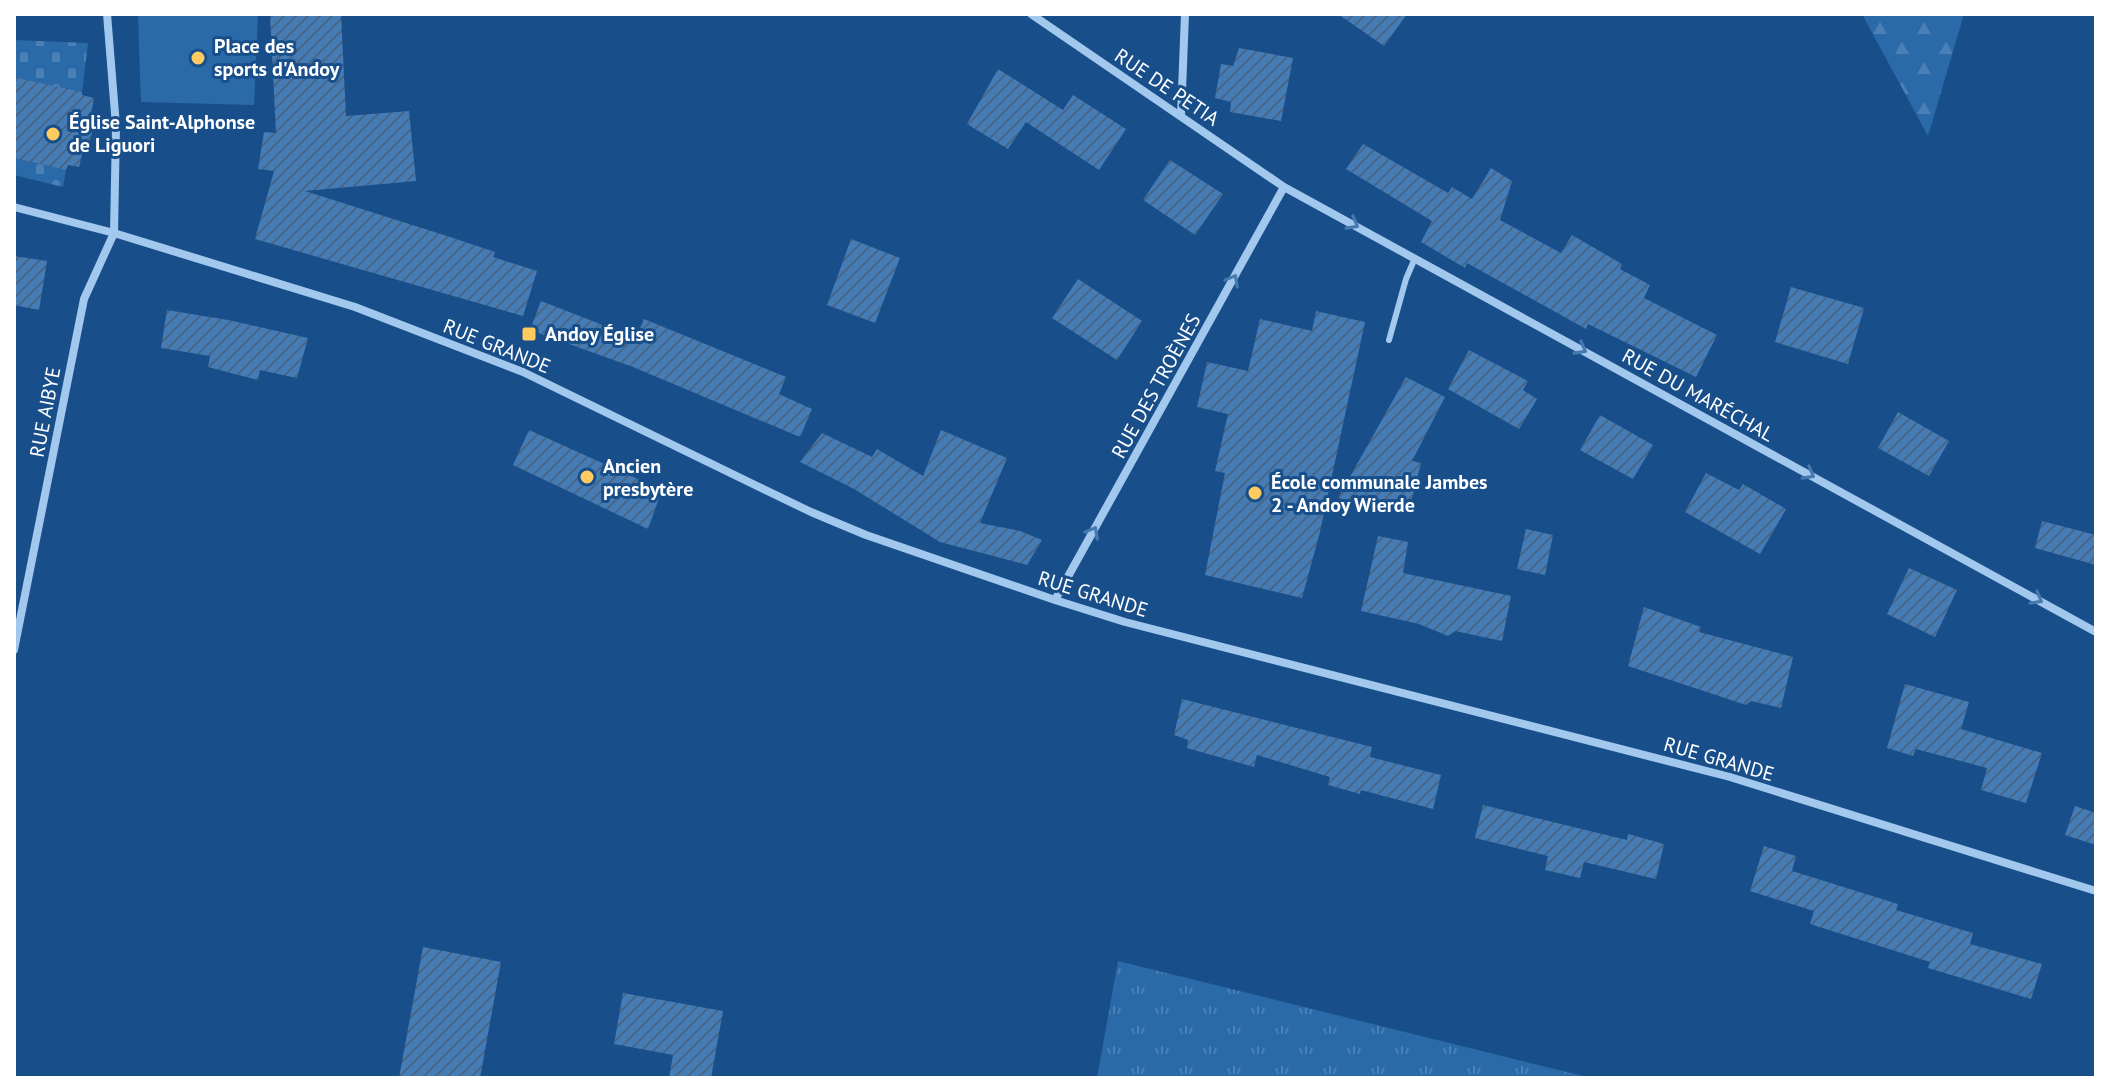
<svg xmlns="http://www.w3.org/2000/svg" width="2110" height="1092" font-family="'PT Sans',sans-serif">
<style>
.grass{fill:url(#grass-tufts)}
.forest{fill:url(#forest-firs)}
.cemetery{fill:url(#cemetery-stones)}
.garden{fill:#2b6aa9}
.building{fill:url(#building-hatch)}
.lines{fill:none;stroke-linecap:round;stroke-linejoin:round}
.service{stroke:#a2c8ee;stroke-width:6}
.minor{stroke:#a2c8ee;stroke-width:8}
.oneway{stroke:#4879ae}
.poi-dot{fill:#ffca5f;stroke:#184f8b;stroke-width:3}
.labels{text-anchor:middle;stroke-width:6;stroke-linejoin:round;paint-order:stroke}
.poi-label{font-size:20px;font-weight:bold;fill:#fff;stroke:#184f8b;text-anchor:start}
.street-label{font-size:20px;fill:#fff;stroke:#184f8b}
</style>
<defs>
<pattern id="grass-tufts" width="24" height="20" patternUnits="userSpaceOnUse" patternTransform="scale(2)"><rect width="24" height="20" fill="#2b6aa9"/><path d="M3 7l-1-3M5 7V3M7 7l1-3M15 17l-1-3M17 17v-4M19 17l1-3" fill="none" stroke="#4b80b6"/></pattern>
<pattern id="forest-firs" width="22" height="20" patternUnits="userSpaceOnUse" patternTransform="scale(2)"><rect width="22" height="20" fill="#2b6aa9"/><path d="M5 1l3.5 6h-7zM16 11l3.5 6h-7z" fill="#4b80b6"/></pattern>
<pattern id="cemetery-stones" width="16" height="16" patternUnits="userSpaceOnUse" patternTransform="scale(2)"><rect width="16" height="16" fill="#2b6aa9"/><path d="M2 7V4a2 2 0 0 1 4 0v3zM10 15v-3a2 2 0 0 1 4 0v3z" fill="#4b80b6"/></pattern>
<pattern id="building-hatch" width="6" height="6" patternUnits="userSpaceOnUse" patternTransform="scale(2)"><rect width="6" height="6" fill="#457cb5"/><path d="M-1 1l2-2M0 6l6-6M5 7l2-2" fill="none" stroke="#486686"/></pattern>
</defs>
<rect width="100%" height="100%" fill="#184f8b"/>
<!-- grass -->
<path class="grass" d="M1118,961L1591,1078H1097Z"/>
<!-- forest -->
<path class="forest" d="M1862,14H1964L1928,136Z"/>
<!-- cemetery -->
<path class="cemetery" d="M14,40L88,43L82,92L14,77Z
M14,158L66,170L63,187L14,175Z"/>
<!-- garden -->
<path class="garden" d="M138,14H258L254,105L141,102Z"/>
<!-- building -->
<path class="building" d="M270,14H341L346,116L409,111L416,181L305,191L447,236L495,252L493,257L537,271L523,316L255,239L274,171L258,169L264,132L276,133Z
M1338,14H1407L1384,46Z
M1239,48L1293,58L1281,121L1230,112L1231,102L1215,98L1221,64L1233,66Z
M998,69L1063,110L1073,95L1126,129L1099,170L1026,122L1008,149L967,124Z
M14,77L82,92V95L94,98L90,119L95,121L88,148L84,147L79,167L68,165L66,170L14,158Z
M1363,144L1448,193L1452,187L1472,199L1491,168L1512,181L1500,220L1561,253L1572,235L1622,264L1620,269L1650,285L1644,298L1717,335L1696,377L1588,324L1586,329L1467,263L1465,268L1421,242L1432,221L1346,169Z
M1170,160L1223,194L1195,235L1143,200Z
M851,239L900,258L875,323L827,305Z
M14,256L47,261L39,310L14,305Z
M1078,279L1142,321L1117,360L1052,318Z
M1791,287L1864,308L1848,364L1775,342Z
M541,301L636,338L644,319L786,377L779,394L812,409L800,437L633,367L530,330Z
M167,310L228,320L308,338L297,378L260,370L258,380L208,367L210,356L161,348Z
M1316,311L1365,322L1319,536L1302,598L1205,575L1225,473L1215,471L1228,414L1197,407L1207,362L1248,371L1260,319L1312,331Z
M1469,350L1528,381L1523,390L1537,399L1519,429L1448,389Z
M1406,377L1445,397L1412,461L1421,463L1408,514L1338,498Z
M1898,412L1949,441L1929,476L1878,448Z
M1600,415L1653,445L1633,479L1580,450Z
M529,430L662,490L648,529L513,465Z
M941,430L1007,458L980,523L1020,531L1042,540L1027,565L940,542L854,489L800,462L822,433L872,457L877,449L923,476Z
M1706,473L1739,490L1743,484L1786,509L1760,554L1685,512Z
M2042,521L2096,535V565L2035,548Z
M1526,529L1553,535L1545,575L1517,569Z
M1378,536L1408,542L1403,573L1511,596L1502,641L1455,631L1448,636L1419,624L1361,611Z
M1909,568L1957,590L1935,637L1887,614Z
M1644,607L1701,627L1699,632L1793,657L1781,708L1751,701L1746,705L1628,666Z
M1905,684L1969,702L1961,729L2042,753L2026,803L1981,790L1987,768L1916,749L1913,756L1887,748Z
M1182,699L1372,747L1370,757L1441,775L1433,809L1361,790L1360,794L1328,785L1330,777L1257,755L1254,767L1187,748L1188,740L1174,735Z
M1483,805L1627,840L1628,834L1664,844L1656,879L1584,862L1580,878L1545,870L1548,856L1475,838Z
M2075,806L2096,813V845L2065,835Z
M1764,846L1796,856L1792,871L1898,904L1896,910L1973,933L1970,944L2042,964L2031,999L1928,968L1930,962L1810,924L1814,911L1750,891Z
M423,947L501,962L480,1078H399Z
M623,993L723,1011L711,1078H669L673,1055L614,1044Z"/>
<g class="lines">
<!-- service -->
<path class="service" d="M1389,340L1406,279L1415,258"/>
<!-- minor -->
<path class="minor" d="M1031,14L1284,187L2096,632
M1181,116L1185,14
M14,207L114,233L355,307L523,372L755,485L811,512L866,535L1055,600L1125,622L1730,777L2096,891
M1055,600L1284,187
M14,650L84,299L114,233L116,126L107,14"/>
</g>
<!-- one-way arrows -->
<defs><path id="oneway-chevron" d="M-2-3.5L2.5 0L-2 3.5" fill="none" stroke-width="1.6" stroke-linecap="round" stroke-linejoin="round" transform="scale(2)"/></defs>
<g class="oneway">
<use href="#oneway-chevron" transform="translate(1353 224) rotate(29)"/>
<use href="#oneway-chevron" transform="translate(1233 280) rotate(-61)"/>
<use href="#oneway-chevron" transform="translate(1581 349) rotate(29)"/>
<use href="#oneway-chevron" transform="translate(1809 474) rotate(29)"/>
<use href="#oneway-chevron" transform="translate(1093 532) rotate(-61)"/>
<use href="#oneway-chevron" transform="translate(2037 599) rotate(29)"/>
</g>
<!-- markers -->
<g class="poi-dot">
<circle cx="198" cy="58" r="8"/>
<circle cx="53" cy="134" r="8"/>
<rect x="521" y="326" width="16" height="16" rx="4"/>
<circle cx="587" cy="477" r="8"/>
<circle cx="1255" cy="493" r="8"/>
</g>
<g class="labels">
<!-- poi labels -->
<g class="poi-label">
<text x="214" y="53">Place des<tspan x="214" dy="23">sports d'Andoy</tspan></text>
<text x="69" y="129">Église Saint-Alphonse<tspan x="69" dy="23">de Liguori</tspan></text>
<text x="545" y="341">Andoy Église</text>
<text x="603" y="473">Ancien<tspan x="603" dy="23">presbytère</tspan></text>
<text x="1271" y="489">École communale Jambes<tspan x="1271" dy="23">2 - Andoy Wierde</tspan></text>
</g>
<!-- street labels -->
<g class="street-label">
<text transform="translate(1167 87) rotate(34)" y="7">RUE DE PETIA</text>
<text transform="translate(497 346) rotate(22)" y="7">RUE GRANDE</text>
<text transform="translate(1156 386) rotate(-61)" y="7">RUE DES TROÈNES</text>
<text transform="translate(1698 395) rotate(29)" y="7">RUE DU MARÉCHAL</text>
<text transform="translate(45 412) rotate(-79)" y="7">RUE AIBYE</text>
<text transform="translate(1093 594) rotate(17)" y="7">RUE GRANDE</text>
<text transform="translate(1719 759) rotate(16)" y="7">RUE GRANDE</text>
</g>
</g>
<!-- border -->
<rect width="2110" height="1092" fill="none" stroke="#ffffff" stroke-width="32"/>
</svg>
